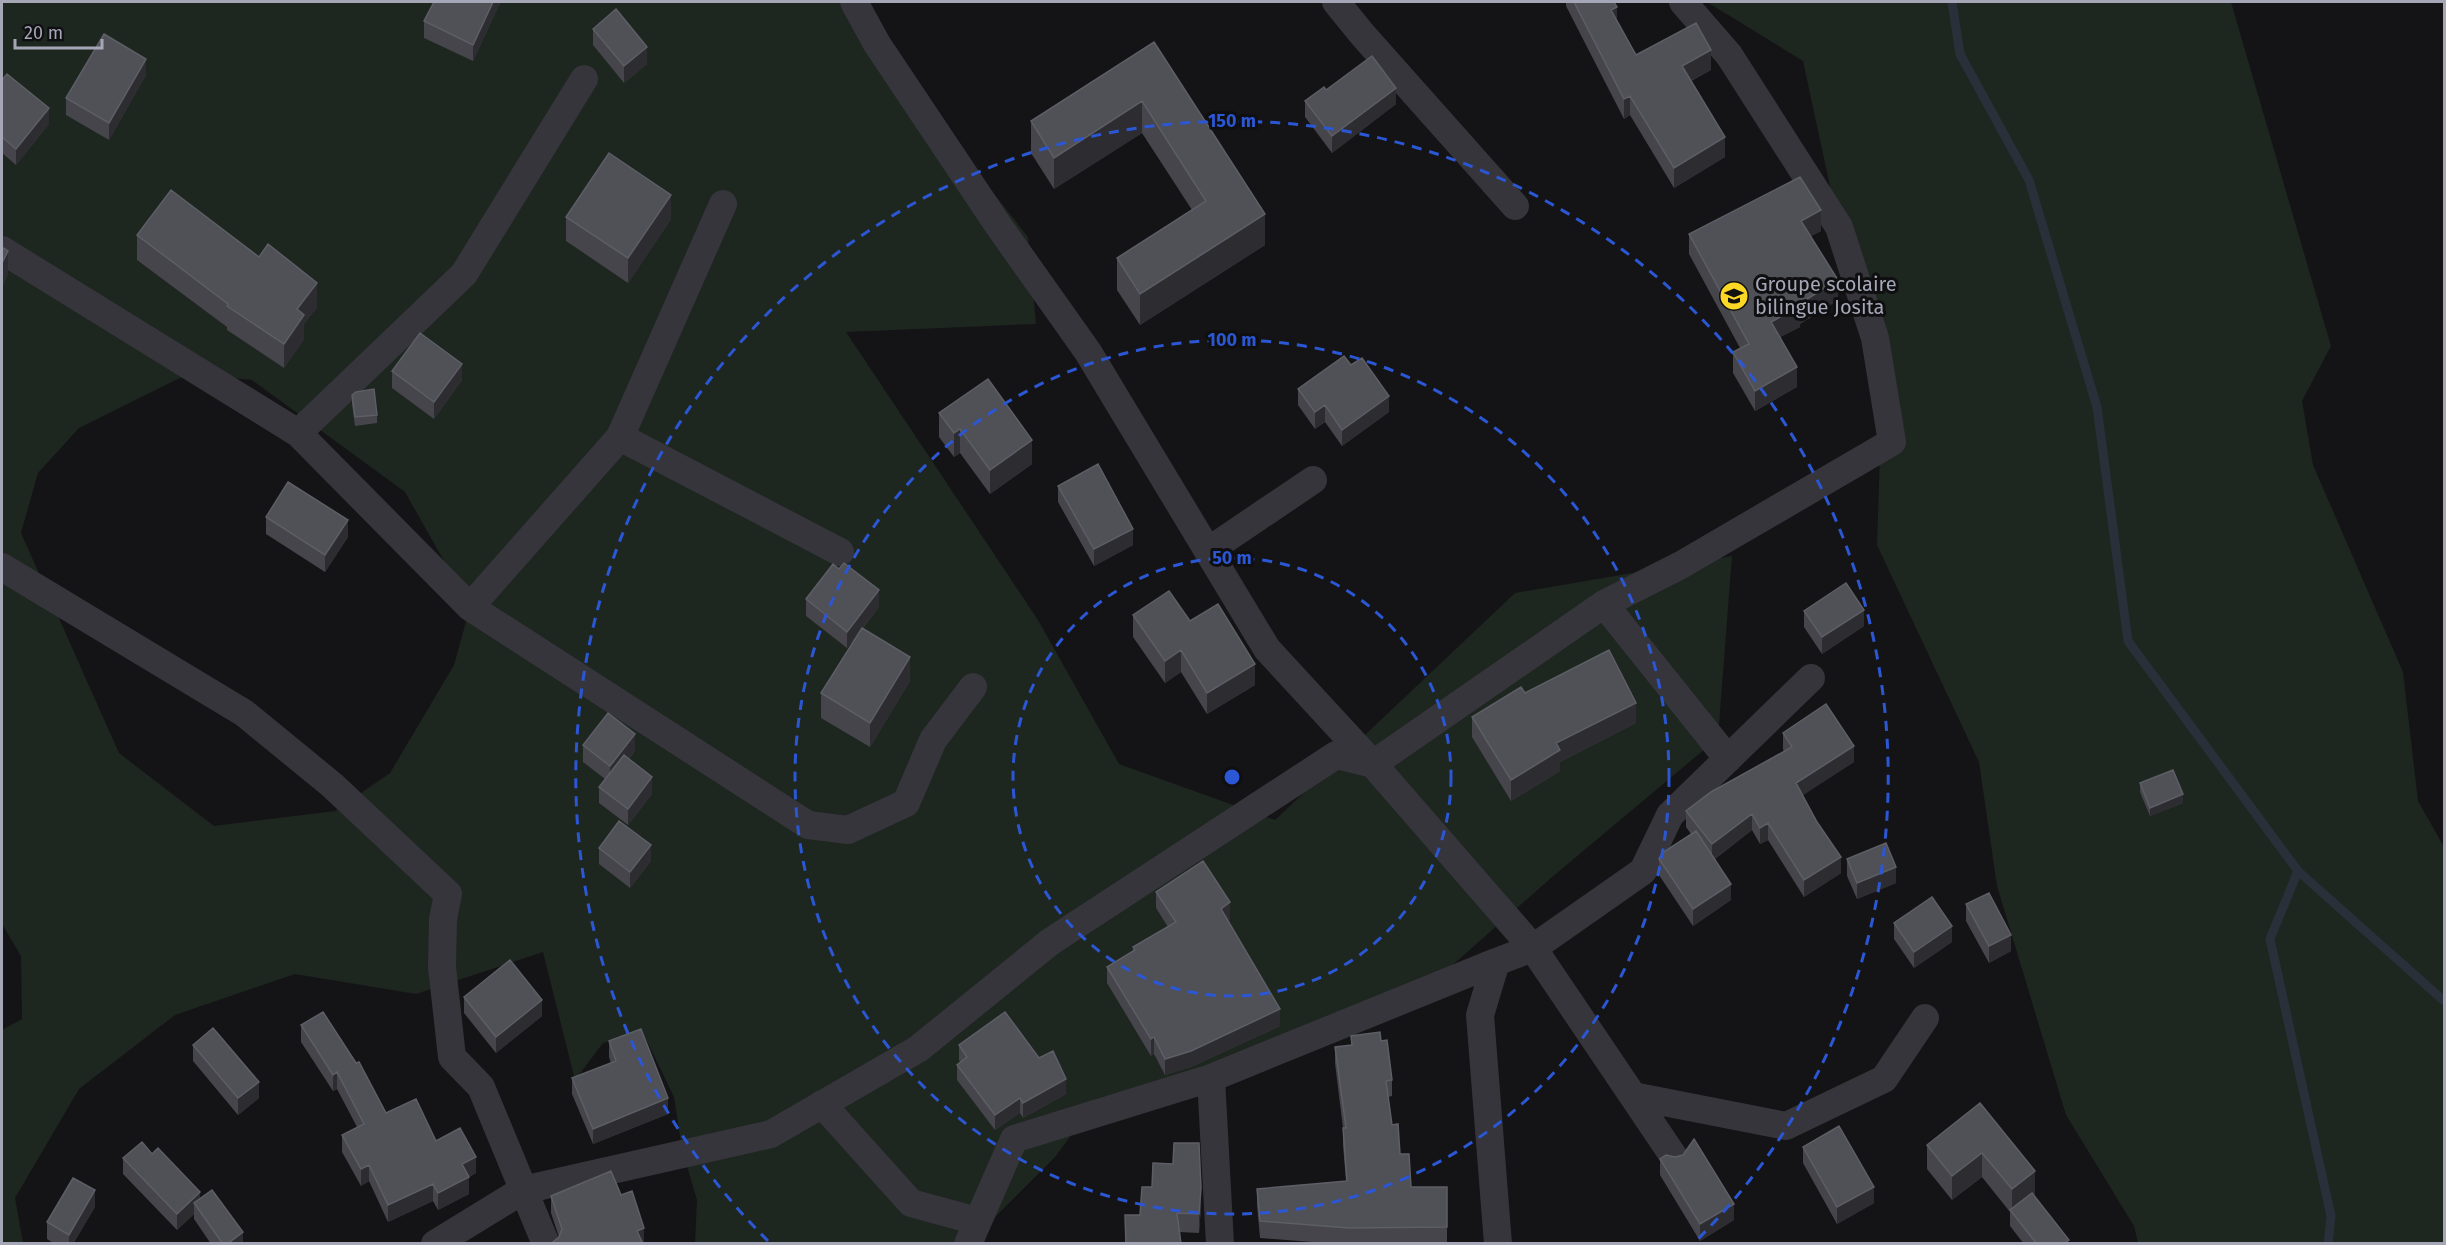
<svg xmlns="http://www.w3.org/2000/svg" width="2446" height="1245" font-family="'Fira Sans',sans-serif">
<style>
.green{fill:#1e2620;fill-rule:evenodd}
.lines{fill:none;stroke-linecap:round;stroke-linejoin:round}
.stream{stroke:#29303a;stroke-width:9}
.minor{stroke:#35353b;stroke-width:28}
.wall{fill:#45454b}
.shaded-wall{fill:#2d2d31}
.building{fill:#505057;stroke:#5d5e66;stroke-width:1.5}
.ring{fill:none;stroke:#2b57d5;stroke-width:3;stroke-dasharray:10 8}
.labels{text-anchor:middle;stroke-width:6;stroke-linejoin:round;paint-order:stroke}
.poi-label{font-size:20px;fill:#a5a7b7;stroke:#0f0f11;text-anchor:start}
.centre{fill:#2b57d5;stroke:#0f0f11;stroke-width:3}
.ring-label{font-size:18px;text-anchor:middle;font-weight:bold;fill:#2b57d5;stroke:#0f0f11;stroke-width:6;stroke-linejoin:round;paint-order:stroke}
</style>
<rect width="100%" height="100%" fill="#141416"/>
<!-- green -->
<path class="green" d="M2,2H844L1028,237L1036,324L846,332L1038,620L1119,764L1275,820L1515,593L1732,556L1718,738L1551,878L1421,993L1221,1065L1099,1098L1055,1157L969,1243H695L697,1200L682,1149L674,1097L643,1033L603,1043L575,1080L543,952L416,994L295,974L175,1015L79,1089L15,1198L23,1243H2V1030L22,1019L21,956L2,924ZM190,373L252,380L405,492L470,607L454,665L390,773L335,811L214,826L119,753L21,533L38,473L79,428Z
M1707,2H2231L2331,346L2302,401L2313,465L2403,672L2418,801L2444,847V1243H2138L2134,1226L2066,1115L1997,886L1979,762L1877,545L1881,423L1803,61Z"/>
<g class="lines">
<!-- stream -->
<path class="stream" d="M1952,2L1960,54L2029,180L2097,407L2128,641L2298,871L2444,1001
M2298,871L2270,939L2331,1216L2328,1244"/>
<!-- minor -->
<path class="minor" d="M854,2L877,44L998,225L1088,352L1267,649L1373,764L1533,948L1674,1157
M1336,2L1362,34L1515,206
M2,250L298,433L470,607L808,825L848,830L906,803L933,740L973,687
M298,433L464,274L584,79
M620,437L723,204
M1208,551L1313,480
M2,567L244,713L332,785L448,894L443,919L442,967L452,1057L481,1087L546,1244
M1604,604L1728,759
M470,607L620,437L840,552
M1211,1078L1220,1244
M1633,1096L1786,1126L1884,1079L1925,1018
M822,1104L911,1203L977,1221
M435,1244L523,1190L771,1134L918,1049L1050,942L1336,755L1373,764L1604,604L1681,565L1892,442L1875,338L1839,227L1729,55L1683,2
M968,1244L1014,1139L1211,1078L1496,962
M1498,1244L1480,1015L1496,962L1533,948L1643,871L1670,815L1811,678"/>
</g>
<!-- wall -->
<path class="wall" d="M500,2V3L473,61L424,38V21Z
M1566,2H1614L1617,20L1636,55L1711,70L1691,81L1725,157L1674,188L1630,115L1624,119L1566,6Z
M593,29L647,64L624,83L593,45Z
M1154,42L1265,245L1140,325L1117,290V258L1192,210L1142,133L1054,189L1031,153V121Z
M146,75L109,140L66,115V98Z
M2,80L49,124L16,165L2,153Z
M1326,90L1396,104L1332,153L1305,117V101Z
M566,217L671,219L628,283L566,241Z
M1821,231L1811,236L1838,300L1800,324V327L1780,337L1797,387L1755,411L1733,373V352L1740,348L1689,254V234Z
M137,235L317,307L304,324V339L284,368L227,330V327L137,260Z
M392,371L462,380L434,419L392,388Z
M1298,389L1389,412L1342,446L1325,422L1315,429L1298,405Z
M352,395L377,415V423L355,426L352,404Z
M939,413L1032,464L990,494L960,453L954,457L939,437Z
M1058,486L1133,545L1094,566L1058,502Z
M266,517L348,537L325,572L266,534Z
M806,599L879,607L863,628L910,681L870,747L821,718V693L859,633L847,648L806,616Z
M1804,611L1864,626L1822,654L1804,627Z
M1133,615L1190,621L1255,685L1207,714L1181,672L1165,683L1133,637Z
M1525,693L1636,723L1560,762V771L1511,801L1472,737V717Z
M1783,733L1854,762L1802,795L1841,873L1804,897L1768,840L1760,844L1752,830L1715,859L1731,900L1693,926L1659,875V859L1691,834L1686,827V811L1784,752L1783,749Z
M583,745L635,751L629,759L652,794L628,825L599,803V787L605,779L583,762Z
M2140,783L2183,803L2150,816L2140,792Z
M599,848L651,861L630,888L599,864Z
M1847,859L1896,883L1857,899L1847,876Z
M1156,892L1230,919L1228,920L1280,1026L1191,1067L1165,1075L1154,1054L1151,1056L1107,983V967L1133,951V947L1168,927L1156,908Z
M1966,904L2011,951L1989,963L1966,921Z
M1894,923L1952,942L1914,968L1894,939Z
M464,997L542,1016L496,1053L464,1013Z
M301,1025L386,1113L436,1141L476,1173L469,1177V1194L438,1210L433,1201L388,1222L369,1181L361,1186L342,1152V1135L357,1127L337,1089L333,1091L301,1042Z
M1351,1036L1381,1041L1392,1080V1096L1388,1097L1392,1125L1400,1154L1411,1187H1447V1244H1339L1260,1238L1257,1205V1189L1346,1181L1343,1145V1128L1335,1063V1047L1351,1045Z
M609,1041L668,1114L593,1144L572,1094V1078L611,1063L609,1057Z
M193,1045L259,1098L238,1115L193,1061Z
M959,1045L1066,1094L1023,1118L1020,1113L995,1130L957,1080V1065L960,1062L959,1060Z
M1980,1103L2034,1196L2069,1244H2024L2010,1226V1212L1982,1177L1952,1200L1927,1169V1145Z
M1803,1147L1874,1203L1837,1224L1803,1163Z
M152,1154L200,1198L243,1244H211L194,1219V1214L177,1230L123,1174V1158Z
M1660,1159L1734,1220L1700,1241L1660,1175Z
M1152,1187L1201,1207L1199,1233L1179,1232L1181,1244H1125V1215H1140Z
M621,1195L644,1244L559,1237L551,1213V1196Z
M95,1207L73,1244H55L47,1239V1222Z"/>
<!-- shaded-wall -->
<path class="shaded-wall" d="M493,2H500V3L473,61V45Z
M1617,7V27L1611,10Z
M647,47V64L624,83V66Z
M1711,50V70L1682,85V66Z
M146,59V75L109,140V123Z
M1396,88V104L1332,153V136Z
M1630,96V115L1624,119V99Z
M1142,101V133L1054,189V158Z
M49,108V124L16,165V149Z
M1725,137V157L1674,188V168Z
M671,195V219L628,283V258Z
M1821,210V231L1801,241V221Z
M1265,214V245L1140,325V294Z
M8,251V275L2,287V263Z
M1838,280V300L1800,324V327L1771,342V322Z
M317,283V307L304,324V339L284,368V344L297,309Z
M462,364V380L434,419V402Z
M1797,367V387L1755,411V391Z
M1389,396V412L1342,446V430Z
M1325,405V422L1315,429V412Z
M960,429V453L954,457V433Z
M1032,440V464L990,494V470Z
M348,520V537L325,572V555Z
M1133,529V545L1094,566V549Z
M879,590V607L847,648V632Z
M1864,610V626L1822,654V637Z
M1181,650V672L1165,683V661Z
M910,657V681L870,747V723Z
M1255,664V685L1207,714V693Z
M1636,703V723L1560,762V771L1511,801V780L1556,743Z
M635,734V751L610,782V766Z
M1854,746V762L1796,800V783Z
M652,777V794L628,825V809Z
M2183,794V803L2150,816V808Z
M1752,814V830L1712,861V844Z
M1768,823V840L1760,844V828Z
M651,845V861L630,888V872Z
M1841,857V873L1804,897V880Z
M1896,867V883L1857,899V883Z
M1731,884V900L1693,926V909Z
M1230,902V919L1221,925V909Z
M1952,926V942L1914,968V952Z
M2011,935V951L1989,963V946Z
M542,1000V1016L496,1053V1037Z
M1280,1009V1026L1191,1067L1165,1075V1059Z
M1154,1037V1054L1151,1056V1039Z
M337,1072V1089L333,1091V1075Z
M1066,1079V1094L1023,1118V1103Z
M259,1082V1098L238,1115V1098Z
M668,1098V1114L593,1144V1129Z
M1020,1098V1113L995,1130V1115Z
M1982,1153V1177L1952,1200V1176Z
M476,1157V1173L462,1180V1164Z
M369,1165V1181L361,1186V1169Z
M2035,1171V1195L2013,1213L2012,1211V1189Z
M469,1177V1194L438,1210V1193Z
M433,1184V1201L388,1222V1205Z
M1874,1187V1203L1837,1224V1207Z
M1201,1188V1207L1199,1233V1214Z
M95,1190V1207L73,1244H69V1235Z
M200,1192V1207L194,1203V1214L177,1230V1214Z
M1734,1204V1220L1700,1241V1224Z
M644,1228V1244H637V1231Z
M243,1232V1244H227Z"/>
<!-- building -->
<path class="building" d="M434,2H493L473,45L424,21Z
M1574,2H1614L1617,7L1611,10L1636,55L1696,23L1711,50L1682,66L1725,137L1674,168L1630,96L1624,99Z
M616,9L647,47L624,66L593,29Z
M104,34L146,59L109,123L66,98Z
M1154,42L1265,214L1140,294L1117,258L1206,201L1142,101L1054,158L1031,121Z
M1372,56L1396,88L1332,136L1305,101L1324,87L1326,90Z
M7,74L49,108L16,149L2,137V80Z
M609,153L671,195L628,258L566,217Z
M1800,177L1821,210L1801,221L1838,280L1799,304L1800,306L1771,322L1797,367L1755,391L1733,352L1749,344L1689,234Z
M171,190L259,257L268,244L317,283L297,309L304,315L284,344L227,306L228,304L137,235Z
M2,247L8,251L2,263Z
M420,333L462,364L434,402L392,371Z
M1344,356L1351,365L1362,358L1389,396L1342,430L1325,405L1315,412L1298,389Z
M988,379L1032,440L990,470L960,429L954,433L939,413Z
M374,389L377,415L355,417L352,395L356,392Z
M1098,464L1133,529L1094,549L1058,486Z
M288,482L348,520L325,555L266,517Z
M844,563L879,590L847,632L806,599L833,564L839,569Z
M1846,583L1864,610L1822,637L1804,611Z
M1169,591L1190,621L1218,604L1255,664L1207,693L1181,650L1165,661L1133,615Z
M862,628L910,657L870,723L821,693Z
M1609,650L1636,703L1556,743L1560,750L1511,780L1472,717L1521,687L1525,693Z
M1826,704L1854,746L1796,783L1817,822L1841,857L1804,880L1768,823L1760,828L1752,814L1712,844L1686,811L1711,792L1792,747L1783,733Z
M608,713L635,734L610,766L583,745Z
M624,755L652,777L628,809L599,787Z
M2173,770L2183,794L2150,808L2140,783Z
M619,821L651,845L630,872L599,848Z
M1696,831L1731,884L1693,909L1659,859L1662,853Z
M1886,843L1896,867L1857,883L1847,859Z
M1203,861L1230,902L1221,909L1280,1009L1191,1051L1165,1059L1154,1037L1151,1039L1107,967L1135,950L1133,947L1176,922L1156,892Z
M1989,893L2011,935L1989,946L1966,904Z
M1932,897L1952,926L1914,952L1894,923Z
M510,960L542,1000L496,1037L464,997Z
M323,1012L356,1063L359,1062L386,1113L416,1099L436,1141L460,1128L476,1157L462,1164L469,1177L438,1193L433,1184L388,1205L369,1165L361,1169L342,1135L364,1124L337,1072L333,1075L301,1025Z
M1005,1012L1039,1058L1053,1051L1066,1079L1023,1103L1020,1098L995,1115L957,1065L967,1057L959,1045Z
M213,1028L259,1082L238,1098L193,1045Z
M641,1029L668,1098L593,1129L572,1078L616,1061L609,1041Z
M1380,1032L1381,1041L1387,1040L1392,1080L1386,1081L1392,1125L1398,1124L1400,1154H1409L1411,1187H1447V1227L1349,1228L1260,1221L1257,1189L1347,1181L1343,1128H1346L1335,1047L1352,1045L1351,1036Z
M1980,1103L2035,1171L2012,1189L1982,1153L1952,1176L1927,1145Z
M1839,1126L1874,1187L1837,1207L1803,1147Z
M1694,1139L1734,1204L1700,1224L1660,1159L1666,1155L1675,1157L1683,1155Z
M142,1142L152,1154L158,1148L200,1192L177,1214L123,1158Z
M1174,1143H1199L1201,1188L1199,1214L1177,1213L1181,1244H1126L1125,1215H1140L1142,1187H1152L1153,1163L1173,1164Z
M611,1171L621,1195L632,1191L644,1228L637,1231L643,1244H554L553,1242L559,1237L562,1229L551,1196Z
M73,1178L95,1190L69,1235L47,1222Z
M212,1190L243,1232L227,1244H223L194,1203Z
M2032,1193L2069,1240L2063,1244H2037L2010,1210Z"/>
<!-- distance rings -->
<g class="ring">
<circle cx="1232" cy="777" r="219"/>
<circle cx="1232" cy="777" r="437"/>
<path d="M768 1241A656 656 0 1 1 1696 1241"/>
</g>
<!-- icons -->
<defs>
<g id="school-disc" transform="scale(1.5)"><circle r="9.5" fill="#fcd826" stroke="#0f0f11"/><path d="M0-5L7-2L0 1L-7-2ZM-4 1L0 2.5L4 1V4Q0 6-4 4Z" fill="#111"/></g>
</defs>
<g fill-rule="evenodd">
<use href="#school-disc" x="1734" y="296"/>
</g>
<g class="labels">
<!-- poi labels -->
<g class="poi-label">
<text x="1755" y="291">Groupe scolaire<tspan x="1755" dy="23">bilingue Josita</tspan></text>
</g>
</g>
<circle cx="1232" cy="777" r="9" class="centre"/>
<g class="ring-label">
<text x="1232" y="127">150 m</text>
<text x="1232" y="346">100 m</text>
<text x="1232" y="564">50 m</text>
</g>
<!-- border -->
<rect width="2446" height="1245" fill="none" stroke="#a5a7b7" stroke-width="6"/>
<!-- scale -->
<path d="M15 39v9h87v-9" fill="none" stroke="#a5a7b7" stroke-width="3"/>
<text x="24" y="39" font-size="18" fill="#a5a7b7" stroke="#0f0f11" stroke-width="4.5" paint-order="stroke">20 m</text>
</svg>
